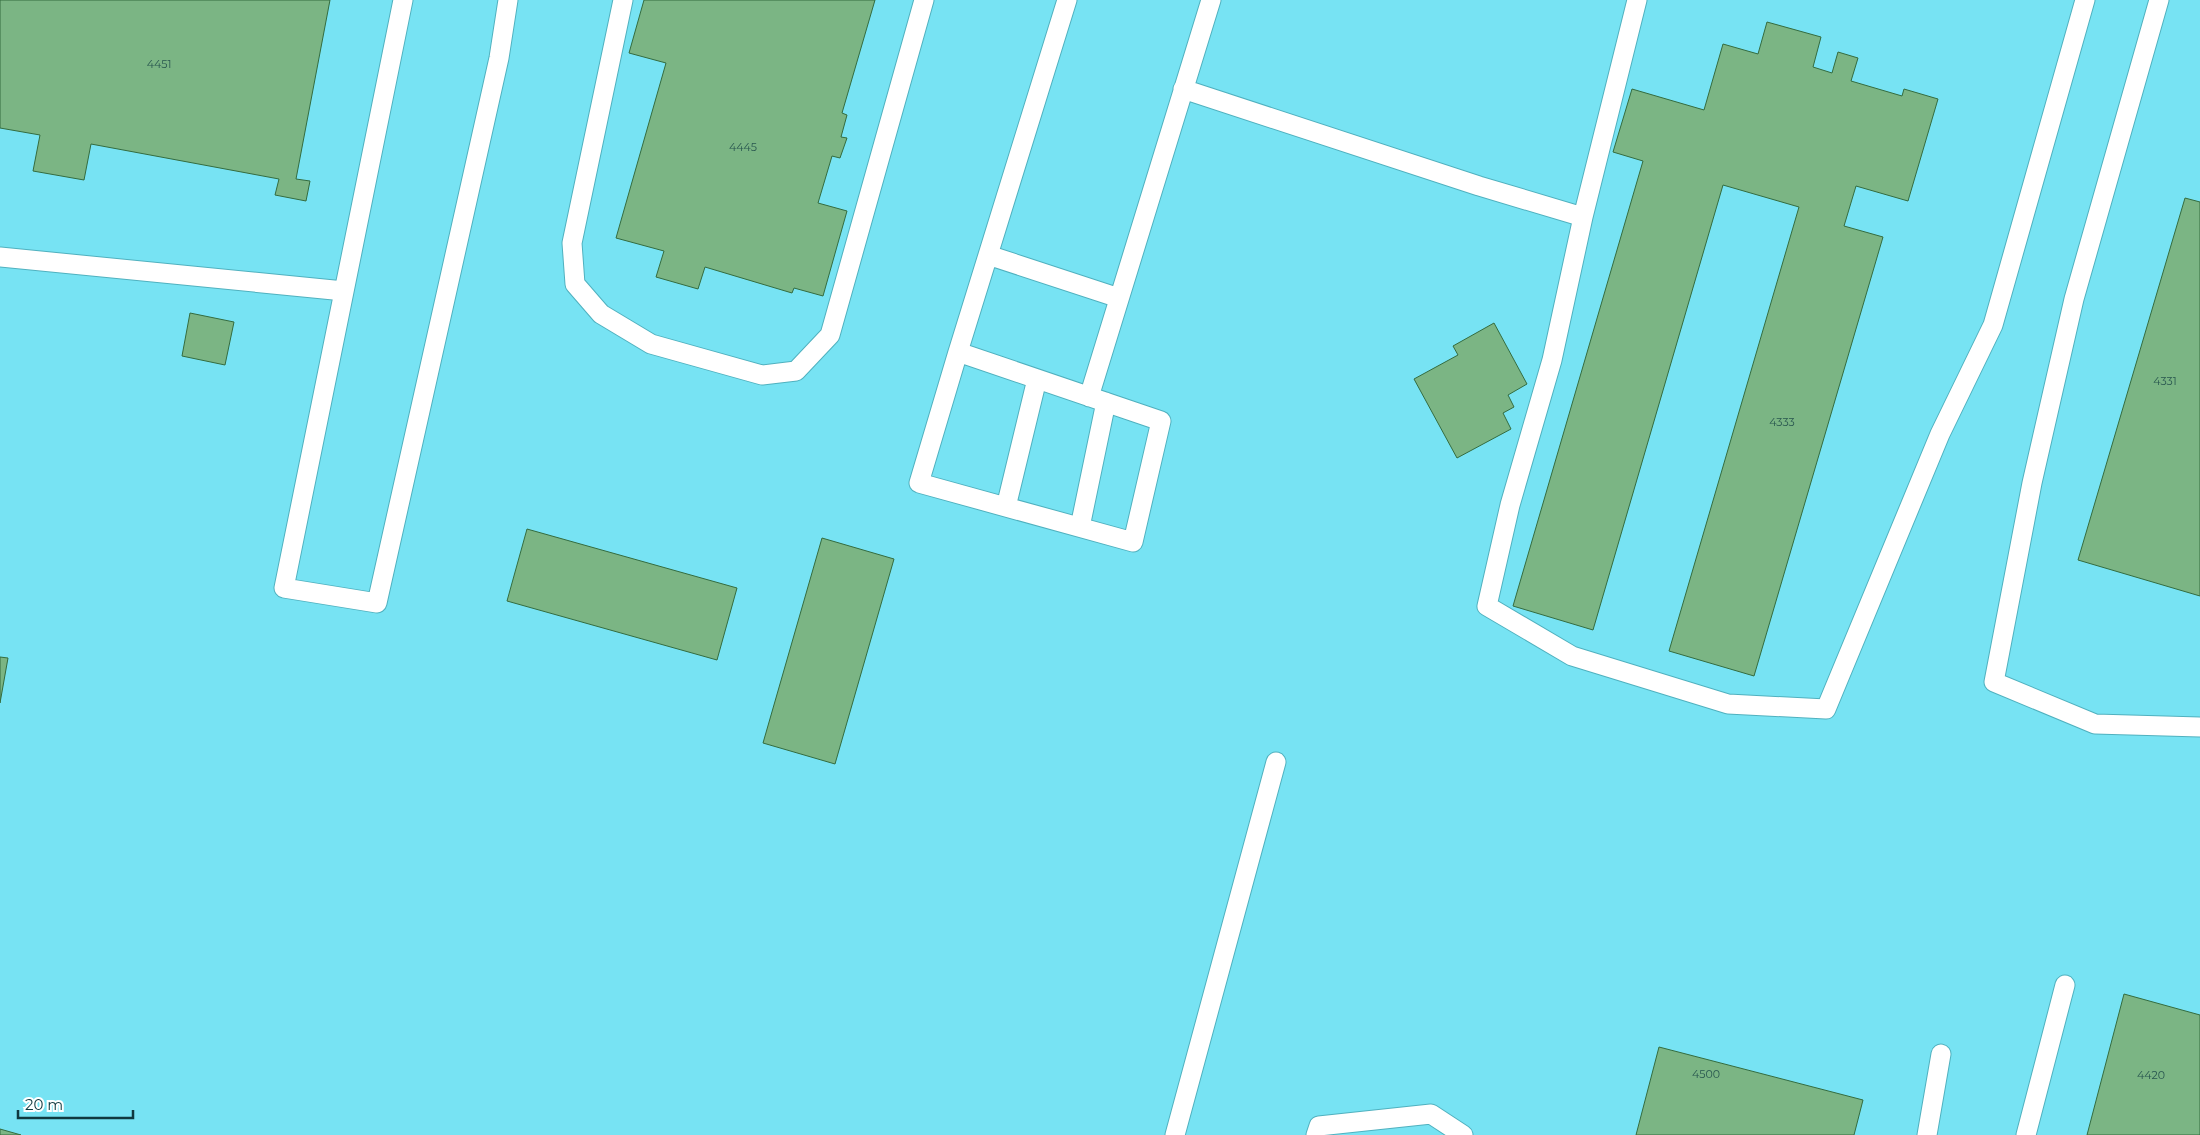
<svg xmlns="http://www.w3.org/2000/svg" width="2200" height="1135" font-family="Montserrat,sans-serif">
<style>
.built{fill:#77e3f3}
.building{fill:#7bb584;stroke:#346c3f}
.lines{fill:none;stroke-linecap:round;stroke-linejoin:round}
.lane-casing{stroke:#50b1bf;stroke-width:21}
.lane{stroke:#fff;stroke-width:19}
.labels{text-anchor:middle;stroke-width:5;stroke-linejoin:round;paint-order:stroke}
.number-label{font-size:11px;fill:#2a5850}
</style>
<rect width="100%" height="100%" fill="#90effe"/>
<!-- built -->
<path class="built" d="M0,0H2200V1135H0Z"/>
<!-- building -->
<path class="building" d="M0,0H330L296,179L310,181L306,201L275,195L279,179L91,144L84,180L33,171L40,135L0,128Z
M644,0H875L842,113L847,115L841,137L847,138L840,158L832,156L818,203L847,211L823,296L794,288L792,293L705,267L698,289L656,277L664,251L616,238L666,63L629,53Z
M1767,22L1821,37L1813,67L1832,73L1838,52L1858,58L1851,81L1902,96L1904,89L1938,99L1908,201L1856,186L1844,226L1883,237L1754,676L1669,651L1799,207L1723,185L1593,630L1513,606L1643,161L1613,152L1632,89L1704,110L1723,44L1758,54Z
M2185,198L2200,202V596L2078,560Z
M190,313L234,322L225,365L182,356Z
M1494,323L1527,384L1508,395L1514,407L1503,413L1511,429L1457,458L1414,379L1458,355L1453,346Z
M527,529L737,588L717,660L507,601Z
M822,538L894,559L835,764L763,743Z
M0,657L8,658L0,703Z
M2124,994L2200,1015V1135H2087Z
M1659,1047L1863,1100L1854,1135H1636Z
M0,1129L21,1135H0Z"/>
<g class="lines">
<!-- lane casing -->
<g class="lane-casing">
<path id="lane" d="M403,0L284,588L377,603L499,58L508,0
M623,0L572,243L575,284L601,314L651,344L762,375L796,371L830,335L924,0
M1637,0L1583,217L1552,360L1510,505L1487,606L1572,656L1728,704L1826,709L1940,434L1993,325L2085,0
M2159,0L2074,299L2032,483L1994,682L2095,724L2200,727
M1183,89L1479,186L1583,217
M988,255L1119,298
M0,257L344,291
M958,352L919,483L1133,542L1161,421L958,352L1067,0
M1089,397L1211,0
M1006,507L1037,379
M1080,527L1106,402
M1175,1135L1276,762
M1316,1135L1319,1126L1431,1114L1463,1135
M1927,1135L1941,1054
M2026,1135L2065,985"/>
</g>
<!-- lane -->
<use href="#lane" class="lane"/>
</g>
<g class="labels">
<!-- number labels -->
<g class="number-label">
<text x="159" y="68">4451</text>
<text x="743" y="151">4445</text>
<text x="2165" y="385">4331</text>
<text x="1782" y="426">4333</text>
<text x="1706" y="1078">4500</text>
<text x="2151" y="1079">4420</text>
</g>
</g>
<!-- scale -->
<path d="M18 1110v8h115v-8" fill="none" stroke="#0f393f" stroke-width="2.5"/>
<text x="25" y="1110" font-size="15" fill="#0f393f" stroke="#ffffff" stroke-width="4" paint-order="stroke">20 m</text>
</svg>
